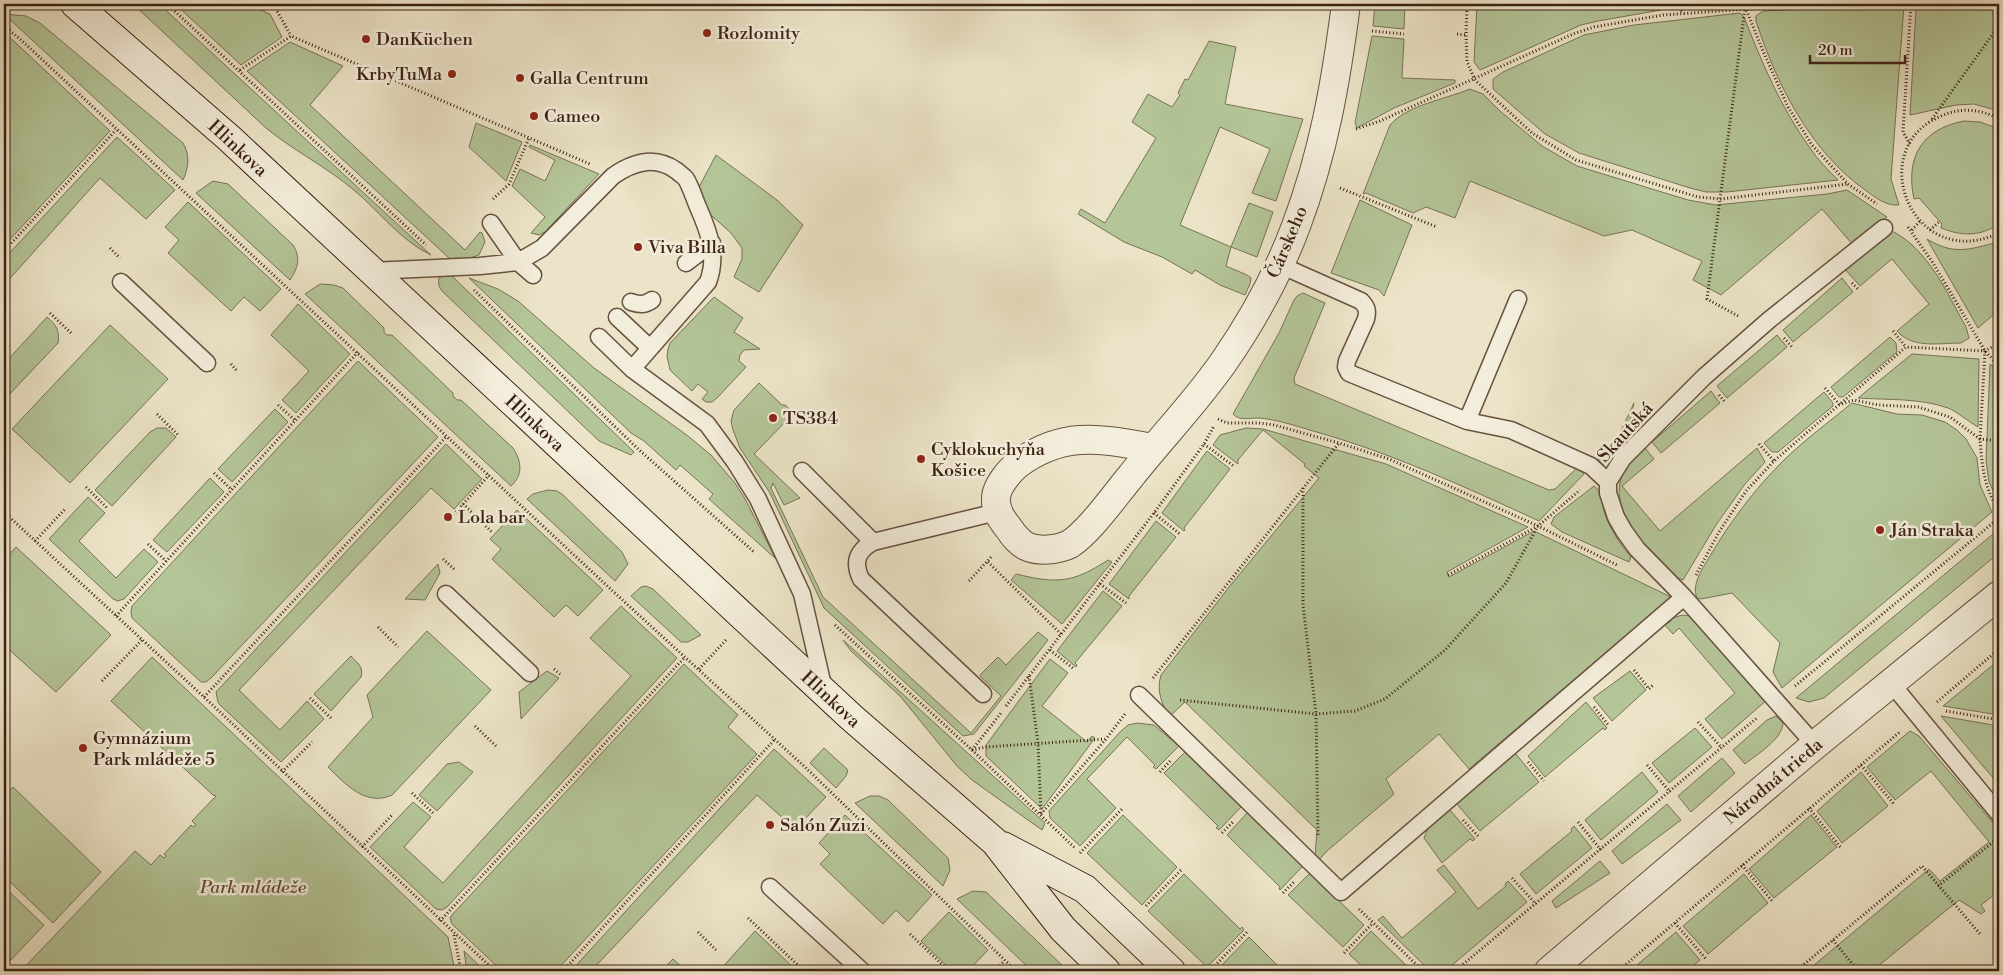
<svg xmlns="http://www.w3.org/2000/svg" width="2003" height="975" font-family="'Libre Bodoni',serif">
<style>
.green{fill:#b4c598;stroke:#787356}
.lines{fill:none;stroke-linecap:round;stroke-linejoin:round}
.service-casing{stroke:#685241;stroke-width:19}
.minor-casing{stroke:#685241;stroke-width:30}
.tertiary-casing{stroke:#685241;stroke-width:30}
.secondary-casing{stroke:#3c2114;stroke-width:30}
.path{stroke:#3c2114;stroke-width:3;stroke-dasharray:1 2.5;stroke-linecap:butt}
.service{stroke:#f3eddb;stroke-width:16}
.minor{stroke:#f3eddb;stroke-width:28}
.tertiary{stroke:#f3eddb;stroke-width:28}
.secondary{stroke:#f3eddb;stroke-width:28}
.poi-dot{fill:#8f2418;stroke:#f3eddb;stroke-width:2}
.labels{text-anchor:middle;stroke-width:5;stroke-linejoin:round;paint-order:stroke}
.poi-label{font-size:18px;fill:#3c2114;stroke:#f3eddb;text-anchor:start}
.street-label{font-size:18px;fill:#3c2114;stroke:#f3eddb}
.park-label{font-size:18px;font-style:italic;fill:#5a4a35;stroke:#f3eddb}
</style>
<rect width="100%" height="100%" fill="#ece4c8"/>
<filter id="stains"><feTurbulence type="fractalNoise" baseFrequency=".004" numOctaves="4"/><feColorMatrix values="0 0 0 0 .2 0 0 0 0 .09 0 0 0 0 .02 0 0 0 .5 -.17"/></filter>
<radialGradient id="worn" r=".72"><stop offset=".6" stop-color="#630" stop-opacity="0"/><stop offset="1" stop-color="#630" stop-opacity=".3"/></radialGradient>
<!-- green -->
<path class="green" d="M133,4H159L431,255C401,241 380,212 355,191C327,167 294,151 266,128Z
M175,4H246L270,14L282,37L241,65Z
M1375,4H1405L1404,29L1373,26Z
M1477,4H1665L1661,10L1598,21L1581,25L1480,70L1474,62Z
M1923,4H1999V111L1974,104L1956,105L1910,115L1916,9L1919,5Z
M1904,5L1891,179L1899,205C1885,206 1875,197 1865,190C1810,151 1776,83 1756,21V16L1763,11Z
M1740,13L1744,17C1762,63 1781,108 1810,148C1818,160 1828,170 1838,180L1727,192H1706L1690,188L1579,153L1545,134L1493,89V79L1503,72L1584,35L1634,25Z
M4,14L26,16L40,23L183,143C190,155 189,167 183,180Z
M4,32L110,131L4,246Z
M1372,36L1404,39L1402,78L1455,80V83L1394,108L1357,128L1355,123Z
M1209,41L1236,47L1225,104L1303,119L1276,201L1252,193L1270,149L1220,127L1180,225L1231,247L1249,203L1273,212L1257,257L1231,247L1226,266L1247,275L1251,278L1250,284L1245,295L1220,285L1195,270L1192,274L1162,257L1124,242L1078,214L1081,209L1105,223L1156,138L1132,122L1148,94L1172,107L1180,95L1178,93L1185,79L1188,80Z
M290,42L343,66L310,105L465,250L480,232L482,233L485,242L479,255L464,260L450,259L247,71Z
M1470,89L1483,94L1500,111L1542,146L1577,166L1688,200L1716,205L1827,194L1847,190L1887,217L1853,245L1822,209L1721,295L1693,280L1702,261L1632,230L1604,236L1470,181L1455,218L1426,207L1413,213L1366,193L1363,194L1390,125C1407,105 1446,99 1470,89Z
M1964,121L1980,122L1994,127L1993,131L1999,138V224C1980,237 1961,236 1941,228L1942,224L1919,198L1914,199C1905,157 1922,129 1964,121Z
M476,123L522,142L506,181L469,147Z
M117,137L175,190L146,219L100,178L4,285V259Z
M530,145L599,174L545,232L539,235L531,233L545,217L512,186L520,169L545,181L555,160L529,147Z
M716,155L777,200L803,225L759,292L734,277L742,259V248L731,233L703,208L698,189Z
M213,181L228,184L293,245C301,257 298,268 290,280L196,193Z
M1360,200L1412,225L1384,296L1379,290L1331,273Z
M188,202L281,289L260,311L244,297L231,311L168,253L179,240L165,227Z
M1892,231C1929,250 1947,293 1966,327L1969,338L1961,343C1940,343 1912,349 1897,331L1929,304L1892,259L1860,286L1843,267L1888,232Z
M1927,239C1955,256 1969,249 1999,242V310L1978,328Z
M445,275L452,276L634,452L631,455L599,441L443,292C439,288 438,284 439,278Z
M469,278L498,289L518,301L594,368L688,436L711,455L735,483L744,497L776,559L709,499L713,494L680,465L676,470L644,441L631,433Z
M1842,278L1853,292L1793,342L1783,330Z
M320,284L334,285L343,288L384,328V332L387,335H392L453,393V396L457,400H461L513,448C522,462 523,475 511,486L305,294Z
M1303,293L1325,303L1294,378L1295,384L1549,490L1555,489L1578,467L1584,474L1539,521C1465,487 1392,453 1313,431C1296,426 1276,419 1258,418C1249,418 1239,421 1233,414L1279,333L1294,300L1297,296Z
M714,297L743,318L734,332L760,349L744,350L740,355L739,361L746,367L717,398L712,402H706L702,399L708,392L698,384L692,391L670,370L667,356L668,349L670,343Z
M298,304L350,354L296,413L282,400L309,371L271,335Z
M47,317C56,325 60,330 58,343L4,400V364Z
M110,325L168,379L70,483L12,429Z
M1777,335L1787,347L1727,398L1717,386Z
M1890,337L1896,343L1897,352L1843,397H1839L1831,387Z
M1912,354L1979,359L1978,427C1969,422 1956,411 1948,408C1920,398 1888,400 1858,398Z
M358,361L438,437L212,677L206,682H201L132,618L131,611L132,606Z
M1990,364L1999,372V503L1989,482L1986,461Z
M759,383L782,405H785L794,413L754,454L800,498L784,505L773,483L771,488L823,597L971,733L1001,696L980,676L981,674L998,657L1006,665L1038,632L1048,640L974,734L963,736L824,608L770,493L740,448L733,430L731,421L734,410Z
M1711,391L1720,403L1661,453L1652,442Z
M1824,392L1833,403V406L1778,452H1772L1764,443Z
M1634,403L1624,445L1603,465L1598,459L1618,437Z
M1852,403L1897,414L1922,415L1945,422L1957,430L1966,439L1977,458L1980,485L1992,512L1782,688L1773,672L1780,643L1732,593L1701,599L1697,598C1691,584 1703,568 1710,556C1730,522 1754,490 1782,462C1803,441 1829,422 1852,403Z
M275,409L288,422L232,482L218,469Z
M157,428H166L176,437L112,506L95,490L150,432Z
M1246,428L1263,429L1386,464L1528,527L1447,572L1449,577L1534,531L1671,597L1469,769L1439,734L1386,779L1394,794L1327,851L1318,861L1315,857L1317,830L1185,702L1169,717C1162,703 1156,692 1161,675L1229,587L1319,478L1304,466L1305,464L1263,430L1238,460V464L1213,445L1220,435Z
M446,444L482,479L454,509L431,488L239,690L280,730L307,701L324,719L281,762L220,705L218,702L216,692Z
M1645,448L1654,459L1622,486L1660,531L1757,448L1765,462L1745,484L1716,525L1683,580C1675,578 1668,569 1662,563C1642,543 1614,513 1620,482C1622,470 1636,457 1645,448Z
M1207,451L1230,469L1184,528L1185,530L1184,531L1162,513Z
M210,478L224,492L167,552L153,540Z
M1594,486C1602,491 1602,503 1604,511C1609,528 1620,544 1631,557L1629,562L1562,532L1551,524L1554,517Z
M548,490L557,491L562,494L622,552L628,564L615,581L527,499L533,494Z
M88,497L105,513L79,541L116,578L144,549L158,562L124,599L118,601L113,599L49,539Z
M517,510L603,590L578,616L566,605L554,617L492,559L501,549L490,539Z
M1156,521L1176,537L1129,596V599L1109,584Z
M1999,529V553L1824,698L1809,702L1796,698Z
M16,547L111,635L56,692L4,645V560Z
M1108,560L1112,562L1062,624L1011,580L1016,574C1057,584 1073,583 1108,560Z
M438,564L440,573L425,600L405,599Z
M646,586L653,589L701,635L688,642H681L631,596L641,587Z
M1103,591L1122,606L1075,663L1077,665L1076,667L1057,651Z
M621,606L677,658L447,907L442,910L436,909L370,847L413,802L431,817L404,847L443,883L631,676L590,638Z
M1682,615L1690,616L1768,699L1722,739L1705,719L1735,693L1679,628L1673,634L1665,625L1671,621L1670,619Z
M427,631L491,690L392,795C366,807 345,784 328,767L373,717L367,695Z
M843,640L1045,823L1042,830L972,780L957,766L900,696L851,651Z
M351,656C357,663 364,666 361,677L331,711L314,694Z
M152,657L448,937L455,971H21L135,851L151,865L160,855L164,858L166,856L164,854L191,825L193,827L196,825L192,821L216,796L213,795L111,701Z
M1050,659L1068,673L1042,706L1087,742L1092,736L1095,738L1042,809L986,756V745Z
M1999,660V715L1943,706Z
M684,664L738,715L728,727L757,754L556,971H502L452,924L450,918L452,915Z
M547,671L559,678L521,719L519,692Z
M1630,671L1646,690L1612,721L1593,698Z
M1586,702L1607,728L1605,730L1603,728L1545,777L1528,756Z
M1776,716L1783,723C1782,740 1757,754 1745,764L1733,750L1767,720Z
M1941,716L1999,726V785Z
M1137,723L1154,725L1179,746L1156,769L1153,767L1155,765L1127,737L1087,779L1116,808L1080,846L1050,818L1049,811L1120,732L1128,725Z
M1695,728L1712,747L1669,783L1652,763Z
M1910,731L1919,736L1999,830V891L1981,905L1985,911L1981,914L1959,900L1872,971H1807L1929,869L1940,881L1989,842L1931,771L1895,800L1867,767Z
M824,748L848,770L846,776L836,788L810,763Z
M774,749L826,797L795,829L757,795L591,971H571Z
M1185,752L1242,806L1219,830L1216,828L1218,826L1164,773Z
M1515,753L1539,782L1480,831L1456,803Z
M1722,758L1735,773L1691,812L1678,796Z
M459,762L473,772L437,811L419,795L447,764Z
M1642,772L1658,792L1601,840L1585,820Z
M1861,772L1888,806L1842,843L1817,811Z
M13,787L101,872L53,923L4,876V797Z
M870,796H879L888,800L948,858L950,870L943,886L855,803Z
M1667,804L1681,820L1622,864L1612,851Z
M1450,810L1475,839L1473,841L1470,839L1442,863L1424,838L1428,828Z
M1248,812L1303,866L1280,890L1279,889L1280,887L1227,835Z
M845,815L932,895L908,922L896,910L883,924L820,864L830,854L819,843Z
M1123,815L1177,867L1142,905L1087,853Z
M1811,815L1837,847L1774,898L1749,869Z
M1574,826L1592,848L1536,894L1520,874L1572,831L1571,829Z
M1600,861L1610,873L1556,908L1552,901Z
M1444,865L1478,909L1506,886L1505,884L1508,881L1527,902L1445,971H1430L1378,920L1383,916L1402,938L1456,892L1437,870Z
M1310,873L1364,925L1343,947L1288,895Z
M1184,874L1240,929L1242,927L1244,930L1207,967L1148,911Z
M1744,874L1768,903L1708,954L1683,926Z
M4,887L44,925L8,963L4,959Z
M973,891L986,892L1068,971H1032L957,899Z
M949,912L988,950L968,971H952L921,941Z
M755,931L797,971H719Z
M1371,931L1409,968L1412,971H1367L1349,954Z
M1676,932L1700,960L1687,971H1630Z
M1249,937L1283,971H1216Z
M464,951L485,971H467Z
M673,959L683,968L684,971H661Z"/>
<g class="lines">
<!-- service casing -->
<g class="service-casing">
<path id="service" d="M491,223L518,262L533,275
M686,263L712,243
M1280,265L1361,301C1367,307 1368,311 1366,319L1347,361L1346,367L1349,373L1467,421L1518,299
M371,271L480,266L518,262L542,248L613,176C633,162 655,155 677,171C680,174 684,176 686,179C691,187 694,198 698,207C709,232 718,256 708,282L632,369
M121,282L207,363
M631,302C640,305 645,305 652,300
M617,317L650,348
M599,337L632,369L707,424L735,462L758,499L802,594L824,690
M1467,421L1511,430L1591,466L1608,482
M802,471L873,542L997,512
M873,542C857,551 853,562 861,579L983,694
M446,594L530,673
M1891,683L1999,814
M1139,695L1341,892L1684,597
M1815,745L1684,597L1637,549L1624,531L1616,517L1608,493V482L1623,458L1704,377L1769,320L1884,228
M770,887L862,971"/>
</g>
<!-- minor casing -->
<g class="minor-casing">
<path id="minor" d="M1153,448C1101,439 1064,430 1018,464C1009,471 997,486 996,497C995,511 1002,520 1010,530C1013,535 1020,543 1026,546C1038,552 1058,550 1070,544C1090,531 1115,495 1131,476C1161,438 1195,403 1223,363C1253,320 1278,274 1296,226C1324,152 1336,81 1346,4"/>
</g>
<!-- tertiary casing -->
<g class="tertiary-casing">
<path id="tertiary" d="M1549,971L1815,745L1999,595"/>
</g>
<!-- secondary casing -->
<g class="secondary-casing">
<path id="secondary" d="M75,4L229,138L851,717L995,842L1063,929L1106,971
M1003,846L1085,889L1171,971"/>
</g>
<!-- path -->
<path class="path" d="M167,4L426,245
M262,4L276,9L291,36
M1467,4L1466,35L1467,62L1475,80L1532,133L1576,160L1698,197L1721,199L1848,184
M1673,4L1684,13
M1744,4L1763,51L1788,107L1812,145L1848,184L1877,204
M4,26L20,39L617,595L806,768L1016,971
M1372,31L1404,34
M1457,34L1466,35
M240,70L291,36L590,164
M1932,119L1995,31L1999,15
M1999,119C1981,109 1961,107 1941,116C1862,149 1913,274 1999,233
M1356,129L1380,121L1573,34L1594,27L1663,15L1815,4
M1910,144L1903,132L1911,4
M1340,188L1437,227
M493,199L509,184L529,138
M1908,227L1933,263L1985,351L1999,366
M1912,230L1920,221
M1930,230L1940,221
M110,248L120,258
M4,251L116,130
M1852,283L1859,290
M474,290L637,448L754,552
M50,313L72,334
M1738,316L1707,299L1745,8
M1893,331L1906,347
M1784,338L1792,347
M1985,351L1980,439L1999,441
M231,364L237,371
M1825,388L1840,405
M1719,395L1725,402
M1842,404L1854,400L1878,405L1918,407L1950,417L1980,439C1982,465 1984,489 1999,510
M278,405L296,421
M157,414L178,435
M1218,419L1227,423H1259L1274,425L1339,443L1389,459L1538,526L1617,565
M1204,444L1235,467
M1759,444L1774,461
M214,473L232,490
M86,487L108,509
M1303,488V605L1316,714L1318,836
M463,504L492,532
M4,512L204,697L495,971
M456,512L489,475
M1154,513L1181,535
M4,527L11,519
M35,541L66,508
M148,544L166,561
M443,559L455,570
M988,562L1062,635
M1448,575L1538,526L1580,490
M1696,575L1719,532L1746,491L1774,461L1906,347L1985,351L1999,343
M969,581L992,556
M1100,584L1126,603
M116,616L358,352
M835,625L972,750L1076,849
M378,627L398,647
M1050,650L1074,669
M554,669L561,675
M699,669L726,640
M1634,670L1649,689L1653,685
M1029,676L1038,743L1041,814
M1153,678L1339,443
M102,681L142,640
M1795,686L1999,518
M204,697L447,436
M310,698L332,719
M1180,700L1316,714L1355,711L1385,699L1445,650L1506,583L1538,526
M1937,702L1999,649
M1006,706L1154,513L1204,444L1214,426
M1594,707L1609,726
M1946,711L1999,720
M1698,722L1722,748
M475,726L496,746
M972,750L1001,713
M972,750L986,747L1105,739
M1528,762L1544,781
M1647,765L1670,792
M1861,765L1894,804
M282,772L312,742
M1160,772L1171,760
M412,793L434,814
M1809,808L1841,848
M1041,814L1106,739L1125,714
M1463,820L1478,836
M1578,822L1601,850
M1222,833L1234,821
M362,847L392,815
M1080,853L1122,809
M1742,865L1773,902
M1512,878L1536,904
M1938,886L1997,839
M1283,893L1295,881
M1146,906L1182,869
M1359,909L1423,971
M748,918L804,971
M440,921L685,657
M1675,923L1706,959
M698,932L716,950
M910,934L949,971
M454,935L461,971
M1833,940L1858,971
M1344,953L1373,923
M563,971L775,739
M995,971L1004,961
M1210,971L1247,932
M1455,971L1758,717
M1618,971L1901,731
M1796,971L1922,866L1980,934"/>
<!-- service -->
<use href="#service" class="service"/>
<!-- minor -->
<use href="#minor" class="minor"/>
<!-- tertiary -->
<use href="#tertiary" class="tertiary"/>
<!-- secondary -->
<use href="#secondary" class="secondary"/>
</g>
<!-- markers -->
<g class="poi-dot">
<circle cx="707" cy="33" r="5"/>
<circle cx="366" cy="39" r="5"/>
<circle cx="452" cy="74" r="5"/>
<circle cx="520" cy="78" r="5"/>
<circle cx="534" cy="116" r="5"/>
<circle cx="638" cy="247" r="5"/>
<circle cx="773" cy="418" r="5"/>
<circle cx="921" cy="459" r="5"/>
<circle cx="448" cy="517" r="5"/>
<circle cx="1880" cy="530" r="5"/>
<circle cx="83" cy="748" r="5"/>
<circle cx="770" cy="825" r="5"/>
</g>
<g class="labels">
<!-- poi labels -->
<g class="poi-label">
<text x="717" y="39">Rozlomity</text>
<text x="376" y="45">DanKüchen</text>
<text x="442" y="80" text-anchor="end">KrbyTuMa</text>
<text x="530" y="84">Galla Centrum</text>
<text x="544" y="122">Cameo</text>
<text x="648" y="253">Viva Billa</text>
<text x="783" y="424">TS384</text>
<text x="931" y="455">Cyklokuchyňa<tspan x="931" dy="21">Košice</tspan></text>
<text x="458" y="523">Lola bar</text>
<text x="1890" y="536">Ján Straka</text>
<text x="93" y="744">Gymnázium<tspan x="93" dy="21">Park mládeže 5</tspan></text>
<text x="780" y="831">Salón Zuzi</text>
</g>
<!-- street labels -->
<g class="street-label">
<text transform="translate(238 148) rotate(43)" y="6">Hlinkova</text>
<text transform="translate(1287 242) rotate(-67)" y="6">Čárskeho</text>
<text transform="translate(535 423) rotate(43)" y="6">Hlinkova</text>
<text transform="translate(1625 432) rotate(-48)" y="6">Skautská</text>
<text transform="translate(831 699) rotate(43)" y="6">Hlinkova</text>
<text transform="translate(1773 781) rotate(-40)" y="6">Národná trieda</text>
</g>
<!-- park labels -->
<g class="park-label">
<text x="253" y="893">Park mládeže</text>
</g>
</g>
<!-- margin -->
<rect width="2003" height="975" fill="none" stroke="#ece4c8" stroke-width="20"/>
<rect x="5" y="5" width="1993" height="965" fill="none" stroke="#3c2114" stroke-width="2.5"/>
<rect x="10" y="10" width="1983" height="955" fill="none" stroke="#3c2114"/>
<!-- scale -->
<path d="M1810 55v8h95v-8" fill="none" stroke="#3c2114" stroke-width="2.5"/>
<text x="1818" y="55" font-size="15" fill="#3c2114" stroke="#f3eddb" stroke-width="4" paint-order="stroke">20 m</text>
<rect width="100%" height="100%" filter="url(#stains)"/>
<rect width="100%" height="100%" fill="url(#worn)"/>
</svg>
